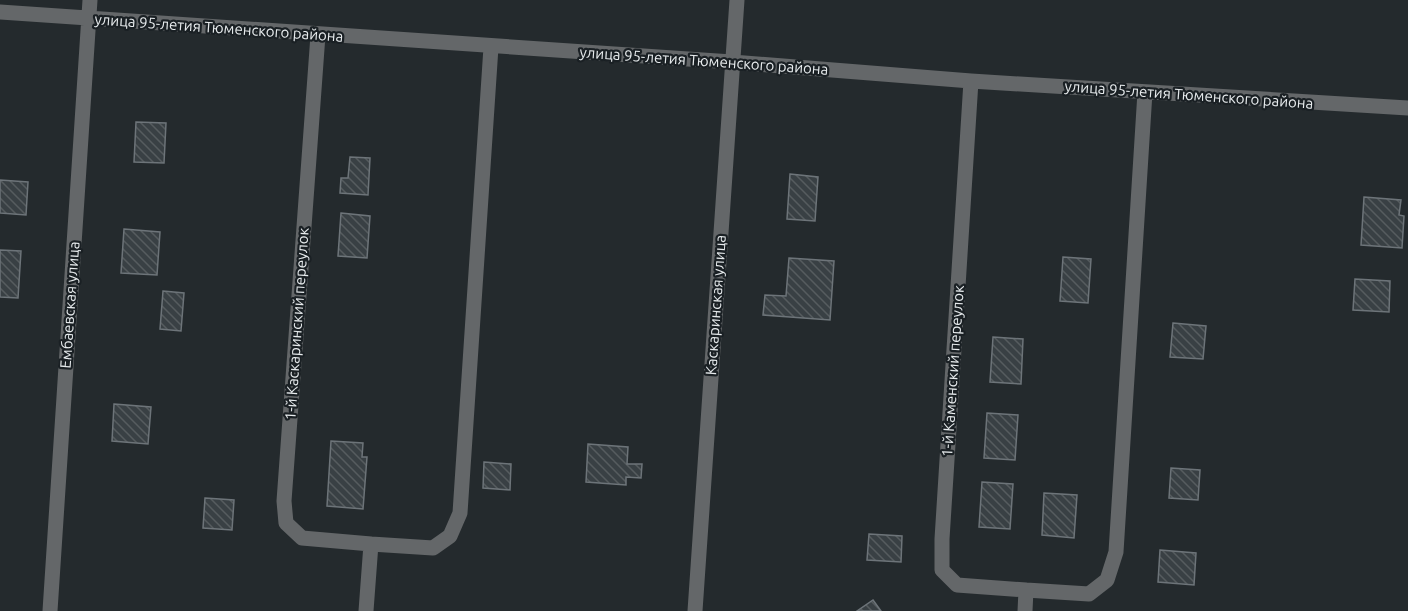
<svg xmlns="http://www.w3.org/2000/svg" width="1408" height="611" font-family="Ubuntu,sans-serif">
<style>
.building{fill:url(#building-back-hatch);stroke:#6d7479;stroke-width:1.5}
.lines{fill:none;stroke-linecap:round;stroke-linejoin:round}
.street{stroke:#646769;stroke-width:15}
.labels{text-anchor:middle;stroke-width:4.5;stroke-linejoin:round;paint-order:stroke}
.street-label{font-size:15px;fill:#e7ebed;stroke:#1a2024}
</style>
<defs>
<pattern id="building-back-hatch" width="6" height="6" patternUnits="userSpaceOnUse" patternTransform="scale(1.5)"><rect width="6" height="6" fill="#394044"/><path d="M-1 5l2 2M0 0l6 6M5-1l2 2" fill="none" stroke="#565c5f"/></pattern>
</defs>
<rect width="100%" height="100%" fill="#242a2d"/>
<!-- building -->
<path class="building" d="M136,122L166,123L164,163L134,162Z
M350,157L370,158L368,195L340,193L341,178H348Z
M790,174L818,177L815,221L787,219Z
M0,180L28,182L26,215L0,213Z
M1364,197L1401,200L1399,215L1404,216L1402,248L1361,245Z
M341,213L370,216L367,258L338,256Z
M124,229L160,232L157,275L121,273Z
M0,250L21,251L18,298L0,297Z
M1063,257L1091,259L1088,303L1060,301Z
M789,258L834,261L830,320L763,315L765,295L786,296Z
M1355,279L1390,281L1389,312L1353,310Z
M163,291L184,293L181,331L160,329Z
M1173,323L1206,326L1203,359L1170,357Z
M993,337L1023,339L1021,384L990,382Z
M114,404L151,407L148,444L112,441Z
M987,413L1018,415L1015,460L984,458Z
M331,441L363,443L362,457H367L363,509L327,506Z
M588,444L628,447L627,464H642L641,478L626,477V485L586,482Z
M484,462L511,464L510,490L483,488Z
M1171,468L1200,470L1198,500L1169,498Z
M982,482L1013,484L1010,529L979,527Z
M1044,493L1077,495L1074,538L1042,535Z
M205,498L234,500L232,530L203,528Z
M869,534L902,536L901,562L867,560Z
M1160,550L1196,553L1194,585L1158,582Z
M873,600L881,611H857Z"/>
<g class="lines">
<!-- street -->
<path class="street" d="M0,12L732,62L971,81L1408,108
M318,35L284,501L286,523L302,538L371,544L366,611
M971,81L942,539V570L957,585L1026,590L1025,611
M371,544L433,548L450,536L460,513L491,47
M1026,590L1089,594L1107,580L1116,552L1145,92
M50,611L90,0
M695,611L737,0"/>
</g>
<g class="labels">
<!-- street labels -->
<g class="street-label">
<text transform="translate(219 28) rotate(4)" y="5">улица 95-летия Тюменского района</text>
<text transform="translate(704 61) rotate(4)" y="5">улица 95-летия Тюменского района</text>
<text transform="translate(1189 95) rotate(4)" y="5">улица 95-летия Тюменского района</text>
<text transform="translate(70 305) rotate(-86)" y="5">Ембаевская улица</text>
<text transform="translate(716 305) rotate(-86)" y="5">Каскаринская улица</text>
<text transform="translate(297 324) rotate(-86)" y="5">1-й Каскаринский переулок</text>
<text transform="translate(953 371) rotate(-86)" y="5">1-й Каменский переулок</text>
</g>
</g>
</svg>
